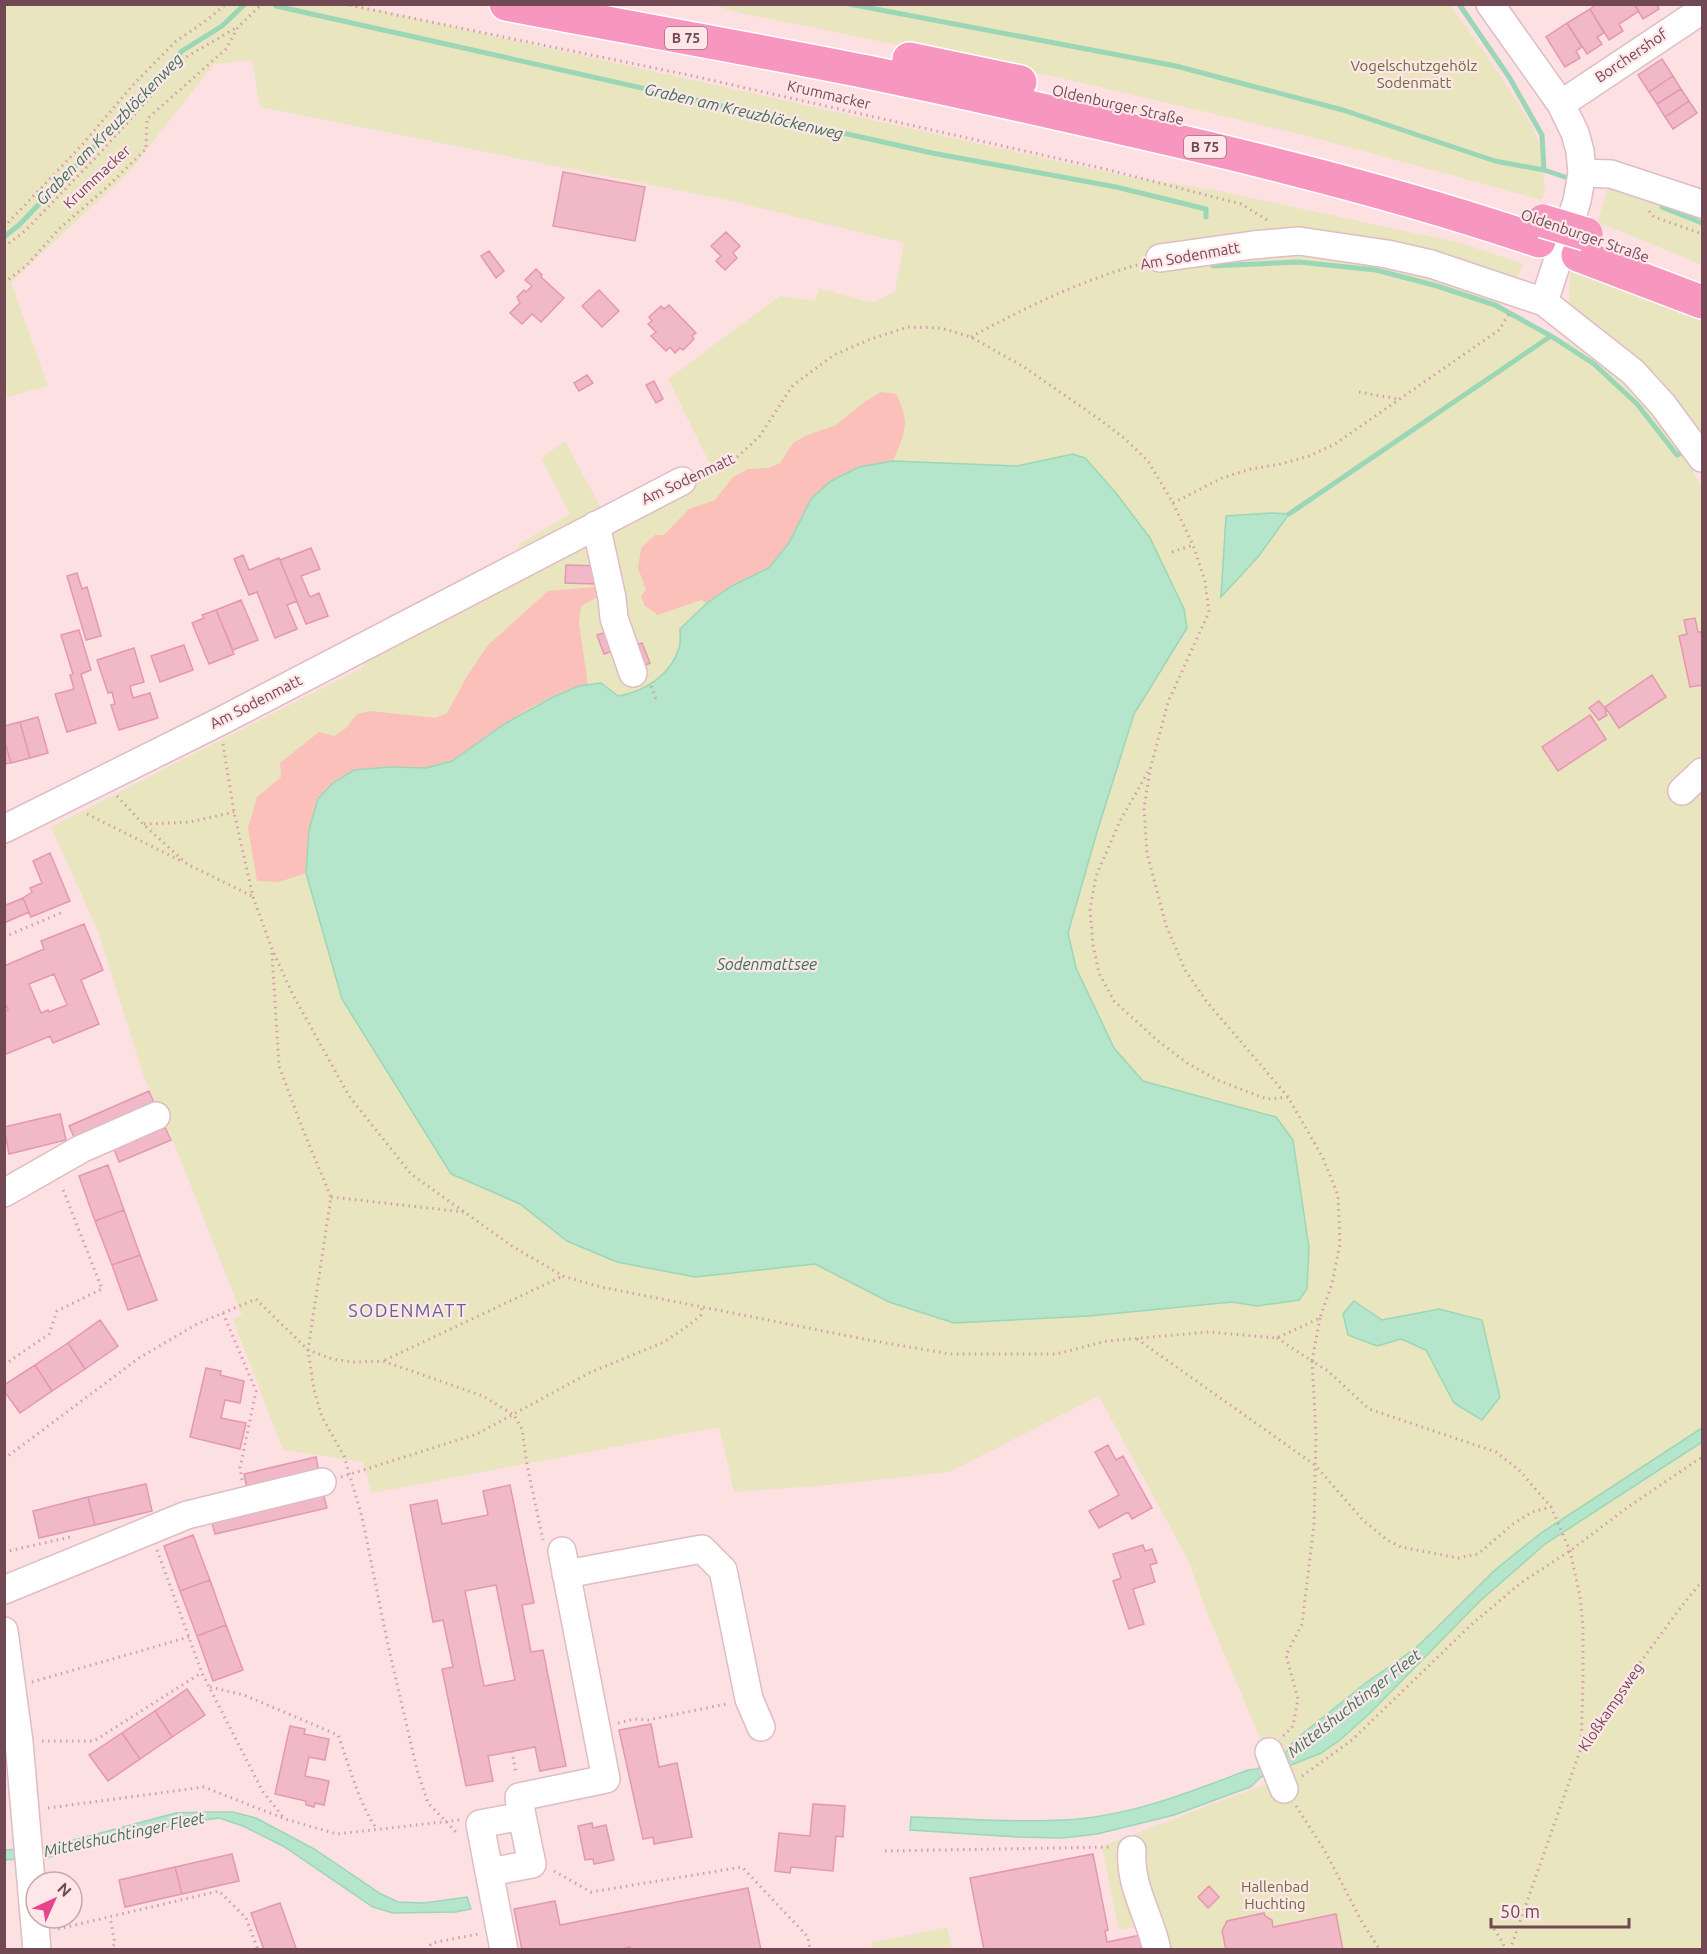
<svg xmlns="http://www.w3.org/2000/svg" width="1707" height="1954" font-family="Ubuntu,sans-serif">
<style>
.green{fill:#e9e5bf}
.sand{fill:#fcc0ba}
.water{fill:#b5e5cb;stroke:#9bd7b7;stroke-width:1.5}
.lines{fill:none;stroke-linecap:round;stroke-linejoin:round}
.stream{stroke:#9bd7b7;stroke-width:5}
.building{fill:#f1b8c8;stroke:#e498af;stroke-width:1.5;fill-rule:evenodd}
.minor-casing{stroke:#e0bcc4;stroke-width:30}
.highway-casing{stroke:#fff;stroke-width:36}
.path{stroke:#d69bac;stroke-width:3;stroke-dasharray:1.5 4.5;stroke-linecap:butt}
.minor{stroke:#fff;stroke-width:27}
.highway{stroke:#f796bf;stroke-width:33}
.highway-bridge-casing{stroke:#fff;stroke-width:36;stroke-linecap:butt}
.highway-bridge{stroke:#f796bf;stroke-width:33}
.labels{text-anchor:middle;stroke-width:4.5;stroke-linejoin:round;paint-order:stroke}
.shield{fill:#ffe6e8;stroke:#9c7781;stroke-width:1.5}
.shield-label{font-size:14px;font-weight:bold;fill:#724855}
.street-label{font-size:15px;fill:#724855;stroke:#ffe6e8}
.park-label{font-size:15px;fill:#6b6d3b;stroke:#ffe6e8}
.water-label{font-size:16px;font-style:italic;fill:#397254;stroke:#ffe6e8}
.quarter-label{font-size:18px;letter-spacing:1.5px;fill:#636496;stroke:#ffe6e8}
</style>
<rect width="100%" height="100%" fill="#fce0e2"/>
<!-- green -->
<path class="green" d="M4,5H355L1125,176L1219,191L1460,243L1524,264L1501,307L1573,345L1608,370L1646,406L1684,452L1702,489V1949L1146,1950L1141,1926L1119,1930L1102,1846L1269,1783L1254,1749L1263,1745L1207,1613L1189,1562L1099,1396L949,1472L841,1484L734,1492L719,1427L372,1493L363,1462L283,1450L233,1319L242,1315L174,1143L144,1077L98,931L51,827L364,667L354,640L519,556V544L570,514L541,458L565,441L603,512L653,493L710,464L668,379L780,296L815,301L819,288L872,303L895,292L904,243L737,202L260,107L252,60L214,64L129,172L11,282L48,386L8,397L4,383Z
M712,5H1450L1498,72L1532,126L1541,148L1545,189L1542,200L1308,136L1061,78L741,13Z
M1609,182L1702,211V265L1598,222Z
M1574,266L1702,319V443L1569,305L1570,275Z
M947,1927L952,1949H873L871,1943Z"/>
<!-- sand -->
<path class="sand" d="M881,392L896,394C911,424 905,432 893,461L859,467L811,499L789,543L769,568L732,586L707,603L701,600L658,615L645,606L641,596L646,590L638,568L641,548L655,535H664L689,509L715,500L733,477L748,469L768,468L780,463L793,443L805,436L836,425L866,401Z
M606,586L608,599L596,598L581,606L579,623L588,685C556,689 509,720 482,739C473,746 463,755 452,760C414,779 368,754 333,783C307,805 308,841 306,873L279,882L257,881L248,828L257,797L281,777L280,763L319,732L334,736L346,728L357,714L371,711L436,718L447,713L466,678L488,645L548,591Z"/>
<!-- water -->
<path class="water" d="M1073,454L1085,458L1116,493L1150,538L1184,609L1187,628L1134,714L1097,832L1068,933L1076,968L1114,1048L1143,1081L1276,1117L1293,1140L1309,1248L1307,1289L1299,1300L1257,1306L1232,1302L1089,1316L954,1323L889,1302L815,1264L695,1277L617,1262L567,1241L520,1204L451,1174L342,999L306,873L309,830L318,799L333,783L354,770L390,767L426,768L452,761L506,723L553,697L579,686L601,683L618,696C644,692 671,675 679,648C681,643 680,635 680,629L707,603L732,586L769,568L789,543L811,499L831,481L859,467L893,461L1017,466Z
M1271,513L1289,514L1258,557L1221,597L1226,516Z
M1354,1301L1382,1320L1439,1309L1482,1320L1500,1397L1482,1420L1454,1403L1426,1350L1401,1339L1377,1346L1348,1335L1343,1314Z
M1702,1428V1442L1545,1544L1480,1601L1370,1713L1340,1740L1321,1753L1261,1777L1250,1787L1174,1815L1097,1834L1062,1838L1017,1837L910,1830L911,1817C962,1818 1013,1823 1063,1820C1128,1817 1188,1793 1248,1770L1257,1769L1285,1754L1291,1744L1307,1730L1367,1682L1416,1648L1496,1569L1541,1533Z
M205,1812H233L256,1818L314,1849L381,1894L398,1902L424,1903L467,1897L471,1909L455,1912L393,1913L373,1907L283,1846L243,1826L219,1818L183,1823L49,1857L5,1860V1850L48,1847L176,1813Z"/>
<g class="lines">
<!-- stream -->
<path class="stream" d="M849,4L1176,66L1343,110L1495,161L1544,170L1565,177
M1459,4L1509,77L1542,135L1544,170
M276,6L932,153L1116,187L1206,209V217
M1662,207L1702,223
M4,237L19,225L94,147L182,51L222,26L245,4
M1211,262L1213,266L1299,262L1376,270L1437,286L1495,305L1551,336L1594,364L1637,404L1677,455L1686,451
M1289,514L1551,336"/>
</g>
<!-- building -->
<path class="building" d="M1597,4H1634L1639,11L1619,24L1623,31L1609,40L1590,9Z
M1634,4H1657L1659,9L1643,19Z
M1590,9L1604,33L1597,37L1602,44L1587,54L1567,23Z
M1567,23L1582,47L1576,51L1580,58L1565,67L1546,37Z
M1662,59L1673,76L1649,92L1638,75Z
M1673,76L1681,89L1657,104L1649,92Z
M1681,89L1689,101L1665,117L1657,104Z
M1689,101L1697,113L1673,129L1665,117Z
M563,172L645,187L635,241L553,226Z
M726,232L740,246L733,253L737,258L725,270L716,261L721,256L711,246Z
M489,251L504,271L496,278L481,256Z
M536,269L542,275L541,277L564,298L541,322L532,314L522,324L510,313L520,303L517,297L524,290L526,292L532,286L525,280Z
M599,290L619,311L602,327L582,306Z
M669,305L696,333L692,336L694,339L683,350L680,348L675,353L670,347L666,351L651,336L656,332L648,324L652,321L649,317L661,306L664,309Z
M587,375L593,383L579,391L574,383Z
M654,381L663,399L656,403L646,385Z
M311,548L320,569L301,576L310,597L319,593L328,616L306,624L280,560Z
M243,555L249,570L279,558L297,601L287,605L297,629L275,638L257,592L249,595L234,559Z
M566,565L598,566L597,584L565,583Z
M77,573L82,589L87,587L101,636L86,640L67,576Z
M241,600L258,640L233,650L216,610Z
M216,610L234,654L209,664L192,623L204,618L202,615Z
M1695,618L1698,632H1701L1702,640V685L1690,687L1679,636L1687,634L1684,620Z
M79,630L91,670L81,674L96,723L67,732L55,694L74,689L70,675L73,674L61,635Z
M613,630L619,649L604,654L597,635Z
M642,643L650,663L634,670L625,649Z
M184,645L193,670L160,682L151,656Z
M134,648L144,682L130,686L133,698L150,693L158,718L119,730L111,705L115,704L112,692L108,693L97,660Z
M1652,675L1666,697L1619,728L1605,707Z
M1599,701L1607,711L1605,712L1607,715L1599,720L1589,708Z
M1590,715L1606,739L1558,771L1542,747Z
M38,717L48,753L30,758L20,722Z
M20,722L30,758L11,763L4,739V726Z
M4,739L11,763L4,764Z
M50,853L70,901L31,917L23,898L32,892L30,888L42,883L33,861Z
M23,898L29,912L4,923V903L6,905Z
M84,924L103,970L81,980L99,1024L53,1043L50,1036L4,1055V1012L8,1010L4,1001V966L44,949L41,941ZM54,974L67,1005L49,1012L48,1010L41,1013L29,984Z
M149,1091L155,1105L75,1139L69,1126Z
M60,1114L66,1140L9,1154L4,1127Z
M165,1127L171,1140L119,1162L114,1149Z
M108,1165L124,1210L95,1221L79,1176Z
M124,1210L140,1255L112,1265L95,1221Z
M140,1255L157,1300L128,1310L112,1265Z
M100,1320L118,1346L85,1369L68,1343Z
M68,1343L85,1369L52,1391L35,1365Z
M35,1365L52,1391L20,1413L4,1391V1385Z
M206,1368L221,1371L220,1375L244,1381L240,1403L225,1400L221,1418L246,1423L240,1449L190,1437Z
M1108,1445L1116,1460L1123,1456L1152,1508L1132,1519L1128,1512L1099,1528L1089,1511L1119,1495L1095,1452Z
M316,1457L319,1473L247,1489L244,1474Z
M146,1484L152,1511L95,1525L88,1497Z
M510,1485L534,1603L522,1605L531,1652L543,1650L566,1766L540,1771L535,1747L488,1756L493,1781L466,1786L442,1669L453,1667L443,1620L433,1622L410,1505L437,1500L442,1524L488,1515L483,1491ZM496,1585L515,1680L484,1686L465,1591Z
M323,1493L327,1508L215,1534L211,1519Z
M88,1497L95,1525L39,1538L33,1511Z
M193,1535L210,1580L180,1591L164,1546Z
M1143,1545L1145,1551L1152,1549L1157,1563L1150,1565L1155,1582L1133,1589L1144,1624L1129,1629L1113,1581L1121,1578L1113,1554Z
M210,1580L226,1625L197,1636L180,1591Z
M226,1625L243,1670L213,1681L197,1636Z
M187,1689L205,1715L172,1737L155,1711Z
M155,1711L172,1737L140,1759L122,1733Z
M651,1724L659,1767L677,1763L692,1837L654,1844L653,1837L643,1839L619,1730Z
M290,1726L305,1729L304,1734L329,1739L325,1760L309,1757L305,1776L329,1781L324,1805L315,1803L314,1807L306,1805V1801L275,1794Z
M122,1733L140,1759L108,1781L89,1755Z
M813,1804L845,1806L843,1837L836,1836L833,1871L791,1867L790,1873L775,1871L779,1833L810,1836Z
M592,1823L593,1828L606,1825L614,1860L594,1864L593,1859L585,1860L578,1826Z
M232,1854L239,1881L182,1894L175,1867Z
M1093,1854L1108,1930L1105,1931L1107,1942L1141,1935L1144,1950H984L970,1878Z
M175,1867L182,1894L125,1907L119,1880Z
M1209,1886L1219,1897L1208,1908L1198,1897Z
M748,1888L761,1950H630V1947L619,1950H522L514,1909L555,1901L560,1925Z
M280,1903L296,1948L291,1950H264L251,1913Z
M1264,1913L1265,1916L1272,1920L1273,1927L1336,1914L1343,1950H1226L1222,1931L1227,1921Z"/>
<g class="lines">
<!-- minor casing -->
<g class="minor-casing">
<path id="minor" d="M1490,4L1561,104L1575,133L1580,151L1582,173L1577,201L1544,302
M1561,104L1702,10
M1582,173L1611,174L1702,204
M1160,258L1253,245L1299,241L1387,254L1431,264L1544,302L1633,372L1663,405L1702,458
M596,525L612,598L614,618L633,673
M1682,791L1702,772
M4,829L219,722L682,481
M4,1193L81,1149L156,1116
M566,1574L702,1549L723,1570L749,1699L761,1727
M4,1590L187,1515L322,1482
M4,1631L19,1742L37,1950
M1269,1752L1284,1789
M522,1816L519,1797L606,1779L562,1551
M1132,1850C1129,1886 1150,1916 1157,1950
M490,1872L532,1864L522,1816L480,1824L504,1950"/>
</g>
<!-- highway casing -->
<g class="highway-casing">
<path id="highway" d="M506,4C626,27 747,48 867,72C960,91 1052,112 1143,133C1276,163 1410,197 1539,241
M909,59L1020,82
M1578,255L1702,302"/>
</g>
<!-- path -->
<path class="path" d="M344,4L693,76L1109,170L1241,204L1267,220
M1649,211L1654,217L1702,234
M4,227L81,146L133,85L175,42L207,20L226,4
M4,247L25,231L101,152L186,57L236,28
M4,283L26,266L60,228L106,188L146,149L147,119L226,49L238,27L262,4
M971,337C1026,307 1080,281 1140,264
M1359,392L1398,399
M1173,503L1222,478L1251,469L1281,464L1309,456L1335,444L1499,330L1509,314
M1172,552L1193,545
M651,686L657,702
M223,744L234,812L253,897L272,949L293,995L349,1096L411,1174L512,1246L563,1276L601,1287L869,1340L950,1354H1056L1107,1341L1209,1332L1277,1338L1320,1318L1332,1284L1340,1244L1338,1195L1323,1158L1288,1097L1207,1002L1185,970L1166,925L1147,853L1144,808L1150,770L1168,702L1209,612L1205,581L1193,545L1173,503L1148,461L1124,438L1099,419L1024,367L971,337L941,328L908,327L871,339L834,355L793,385L759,437L735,459L701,473
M1148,772L1120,821L1096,876L1090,910L1093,945L1099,973L1114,1001L1158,1041L1187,1063L1217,1080L1267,1099L1288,1097
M117,796L143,824L187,864L252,896
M87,814L183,862
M144,824L190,822L234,812
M4,937L63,912
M272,953L279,1066L303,1130L331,1197L308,1350L314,1390L322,1417L344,1456L362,1517L388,1645L417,1770L428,1803L458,1834
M331,1197L464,1212
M223,1313L256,1391L240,1468L242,1480
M1320,1318L1312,1361L1328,1371L1369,1409L1496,1452L1519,1470L1551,1507L1570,1551L1580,1596L1583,1626V1682L1581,1748
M1277,1338L1312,1361L1316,1434L1314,1524L1302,1624L1286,1655L1298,1699L1293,1726L1283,1736
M1137,1339L1315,1465L1363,1520L1387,1540L1401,1547L1458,1558L1478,1554L1513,1524L1532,1512L1551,1507
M385,1360L563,1276
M4,1365L49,1334L57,1311L102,1289L62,1187
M4,1459L139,1358L197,1324L256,1299L308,1350L332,1359L353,1362L383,1361L483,1396L514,1415L522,1429L527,1465L543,1540
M341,1477L477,1434L589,1373L664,1342L689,1325L701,1315L702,1306
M157,1550L202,1673L263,1792L283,1817
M4,1552L70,1537
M32,1682L189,1637
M210,1687L244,1695L338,1735C350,1767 357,1799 376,1828
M618,1723L635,1719L648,1720L726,1704
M42,1741H94L201,1673
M512,1751L516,1774
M1302,1776L1352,1740L1472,1624L1522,1582L1570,1551L1628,1507L1702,1457
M1296,1806L1325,1851L1362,1922L1380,1950
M48,1808L204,1787L285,1819L337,1834L460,1820
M885,1851L1111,1847
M554,1871L591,1892L742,1867L808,1937L810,1950
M58,1929L219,1891L246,1918L258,1950
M1494,1929L1503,1943L1505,1950
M109,1950L115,1944L110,1917
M426,1950L432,1943L478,1934
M1510,1950L1581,1748L1617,1694L1678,1611L1702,1581"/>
<!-- minor -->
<use href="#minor" class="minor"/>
<!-- highway -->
<use href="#highway" class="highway"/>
<!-- highway-bridge casing -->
<g class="highway-bridge-casing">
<path id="highway-bridge" d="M1543,221L1586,234"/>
</g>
<!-- highway-bridge -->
<use href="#highway-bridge" class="highway-bridge"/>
</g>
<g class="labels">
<!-- shield labels -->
<g class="shield">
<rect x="665" y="27" width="42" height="22" rx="4.5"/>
<rect x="1184" y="136" width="42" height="22" rx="4.5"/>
</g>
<g class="shield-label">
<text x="686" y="43">B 75</text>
<text x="1205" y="152">B 75</text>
</g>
<!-- street labels -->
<g class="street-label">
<text transform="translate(1631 56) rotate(-34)" y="5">Borchershof</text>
<text transform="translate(829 95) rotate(13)" y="5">Krummacker</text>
<text transform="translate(1118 105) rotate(13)" y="5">Oldenburger Straße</text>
<text transform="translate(97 177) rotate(-43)" y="5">Krummacker</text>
<text transform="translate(1585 236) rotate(19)" y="5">Oldenburger Straße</text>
<text transform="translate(1190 256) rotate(-10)" y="5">Am Sodenmatt</text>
<text transform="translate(688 479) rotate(-25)" y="5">Am Sodenmatt</text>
<text transform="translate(256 702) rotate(-27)" y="5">Am Sodenmatt</text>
<text transform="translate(1611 1707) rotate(-56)" y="5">Kloßkampsweg</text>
</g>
<!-- park labels -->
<g class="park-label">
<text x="1414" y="71">Vogelschutzgehölz<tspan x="1414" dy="17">Sodenmatt</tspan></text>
<text x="1275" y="1892">Hallenbad<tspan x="1275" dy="17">Huchting</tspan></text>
</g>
<!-- water labels -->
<g class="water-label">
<text transform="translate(744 111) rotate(13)" y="6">Graben am Kreuzblöckenweg</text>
<text transform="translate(109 129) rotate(-46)" y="6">Graben am Kreuzblöckenweg</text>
<text x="767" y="970">Sodenmattsee</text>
<text transform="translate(1354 1703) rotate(-38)" y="6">Mittelshuchtinger Fleet</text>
<text transform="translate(124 1834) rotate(-12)" y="6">Mittelshuchtinger Fleet</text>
</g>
<!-- quarter labels -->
<g class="quarter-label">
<text x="408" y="1317">SODENMATT</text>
</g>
</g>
<!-- border -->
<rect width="1707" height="1954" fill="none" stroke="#724855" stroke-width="12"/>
<!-- north arrow -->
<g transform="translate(54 1900) rotate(45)"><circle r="28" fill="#ffe6e8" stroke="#c7a7ad" stroke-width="1.5"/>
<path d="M0-4.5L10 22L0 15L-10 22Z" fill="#e7448e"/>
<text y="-9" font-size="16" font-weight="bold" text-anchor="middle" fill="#724855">N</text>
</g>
<!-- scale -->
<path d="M1491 1918v9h138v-9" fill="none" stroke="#724855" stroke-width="3"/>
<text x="1500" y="1918" font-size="18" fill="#724855" stroke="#ffe6e8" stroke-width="4.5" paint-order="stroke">50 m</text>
</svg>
